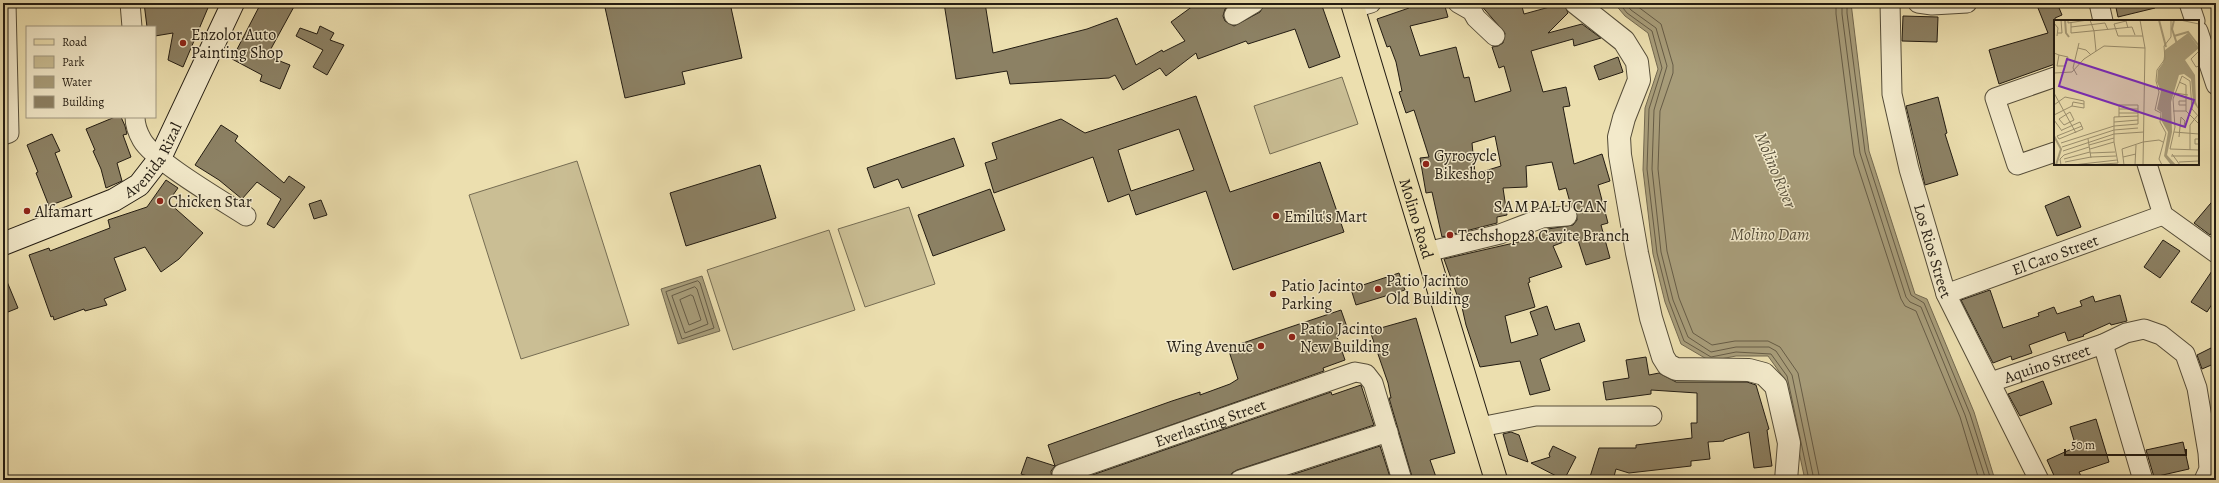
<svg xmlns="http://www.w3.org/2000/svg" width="2219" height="483" font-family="Alegreya,serif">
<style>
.green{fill:#cabe94;stroke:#766d53}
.water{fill:#a89d7a;stroke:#736950}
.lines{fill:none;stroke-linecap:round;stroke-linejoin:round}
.shore{stroke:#665c46;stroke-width:1}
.building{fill:#8c8164;stroke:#231c12;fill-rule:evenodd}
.minor-casing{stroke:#554d39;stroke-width:21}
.tertiary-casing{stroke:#554d39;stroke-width:24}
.secondary-casing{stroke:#231c12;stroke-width:24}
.primary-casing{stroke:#231c12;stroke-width:24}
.minor{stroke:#f3eacb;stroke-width:19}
.tertiary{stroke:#f3eacb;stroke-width:22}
.secondary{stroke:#f3eacb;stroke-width:22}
.primary{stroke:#ecdfaf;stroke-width:22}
.poi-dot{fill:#8f2418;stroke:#f3eacb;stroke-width:1.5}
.labels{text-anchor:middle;stroke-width:3;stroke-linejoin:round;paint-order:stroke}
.poi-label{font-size:16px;fill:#231c12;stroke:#f3eacb;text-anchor:start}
.street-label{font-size:16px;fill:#231c12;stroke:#f3eacb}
.water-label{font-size:17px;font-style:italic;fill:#58503c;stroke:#f3eacb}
.neighbourhood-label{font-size:17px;letter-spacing:1px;fill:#231c12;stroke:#f3eacb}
.inset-river{fill:none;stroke:#a89d7a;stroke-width:2}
.inset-road{fill:none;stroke:#9c9170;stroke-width:1}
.view{fill:#7b2cbf;fill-opacity:0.15;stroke:#7b2cbf;stroke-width:2}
.inset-edge{fill:none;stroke:#231c12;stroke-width:2}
</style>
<rect width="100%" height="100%" fill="#ecdfaf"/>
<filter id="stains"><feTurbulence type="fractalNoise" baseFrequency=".005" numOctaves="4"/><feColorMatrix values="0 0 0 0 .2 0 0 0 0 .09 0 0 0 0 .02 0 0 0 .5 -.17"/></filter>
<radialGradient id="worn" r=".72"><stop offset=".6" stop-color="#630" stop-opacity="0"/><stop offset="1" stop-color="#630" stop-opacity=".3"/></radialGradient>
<!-- green -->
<path class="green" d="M1342,77L1358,124L1270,154L1254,106Z
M577,161L629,325L521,359L469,195Z
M909,207L935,284L865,307L838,229Z
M829,230L855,310L733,350L707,270Z"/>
<!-- water -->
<path class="water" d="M1614,3H1851L1869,151L1915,294L1927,299L1974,412L1995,480H1805L1783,377L1768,356H1736L1710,361L1681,344L1665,302L1653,254L1643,170L1645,108L1658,69L1648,33L1625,16Z
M702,276L720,331L678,344L661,289Z"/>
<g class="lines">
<!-- shore -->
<path class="shore" d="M1619,3L1627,13L1652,31L1662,68L1649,109L1647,169L1657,253L1669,301L1684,341L1711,357L1736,352L1771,354L1787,376L1809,480
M1625,3L1631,10L1656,28L1667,66L1654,110L1652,169L1661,252L1673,300L1688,337L1711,352L1736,347H1769L1776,351L1792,375L1814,480
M1633,3L1661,24L1673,65V73L1660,111L1658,169L1667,251L1679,298L1693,333L1712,345L1735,341H1768L1780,347L1798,373L1820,480
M1836,3V14L1854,155L1901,299L1905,306L1916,311L1960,417L1979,480
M1842,3V14L1860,153L1906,297L1910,302L1921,307L1965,415L1986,480
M1847,3V13L1865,152L1911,295L1924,303L1970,414L1991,480
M698,281L700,283L714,328L682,339L666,292Z
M695,287L697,289L708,324L685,333L672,296Z
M691,295L693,296L701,320L689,325L680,300Z"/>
</g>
<!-- building -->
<path class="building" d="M144,3H210L183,67L168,60L173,33L155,36V27H147Z
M261,3H296L267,56L290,65L280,89L260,81L262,75L232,59Z
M604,3H730L742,58L682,72L685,84L625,98Z
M944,3H985L993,53L1087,29L1117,18L1136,65L1162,50L1163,52L1185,41L1171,22L1197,3H1233L1225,9L1223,16L1225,21L1234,26L1260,12L1265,3H1321L1340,57L1309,68L1295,29L1248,44L1246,41L1198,59L1196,53L1166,76L1160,68L1123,90L1115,75L1109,78L1010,84L1007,71L956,79Z
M1408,3H1444L1448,17L1410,26L1420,56L1456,47L1464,78L1469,77L1475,102L1511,91L1504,66L1499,68L1492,47L1498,46L1503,43L1505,33L1479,3H1521L1524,14L1564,3L1568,13L1548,33L1582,24L1601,38L1574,46L1573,39L1531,51L1543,92L1566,87L1570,106L1563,107L1574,164L1602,154L1610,181L1598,185L1608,223L1601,225L1610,258L1586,265L1577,237L1553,246L1562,267L1529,278L1530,282L1528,283L1535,307L1505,316L1511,343L1538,335L1530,312L1547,306L1555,330L1579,323L1585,341L1540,359L1550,390L1530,395L1520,361L1480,367L1466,325L1459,294L1457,295L1444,259L1540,237L1539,232L1548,229L1573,225L1577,220L1576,210L1571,206L1566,188L1559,190L1552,162L1526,166L1527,187L1503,188L1507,215L1497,217V223L1442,237L1432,192L1426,193L1420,158L1429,157L1414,110L1406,113L1399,92L1402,91L1396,62L1390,46L1387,47L1377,19L1409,8ZM1495,136L1501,166L1475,174L1472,143Z
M2036,3H2057L2062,15L2055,18V64L1999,84L1989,50L2048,33Z
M2115,3H2154L2155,8L2118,17Z
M1903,16L1938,17L1937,42L1902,41Z
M320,26L334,33L330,40L344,45L327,75L313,67L323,50L296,36L300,28L317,34Z
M1618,57L1623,72L1599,80L1594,66Z
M1196,96L1230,192L1320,162L1344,232L1233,270L1206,191L1136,215L1129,194L1108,202L1093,157L994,193L985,163L997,159L992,143L1061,119L1085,133ZM1179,129L1194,170L1131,191L1118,150Z
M1938,97L1947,133L1945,134L1958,175L1925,185L1906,106Z
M115,117H121L125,126L127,134L123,135L131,157L117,163L122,181L106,188L101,169L93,151L95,150L86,129Z
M221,125L238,136L235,141L284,183L289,176L305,187L274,228L267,224L281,199L257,182L242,199L219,180L195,165Z
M52,134L60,151L55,153L72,197L49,206L36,173L38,172L27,145Z
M954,138L964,166L902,188L898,179L874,188L867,168Z
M760,165L776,218L686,246L670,193Z
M166,180L178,188L168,202L203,233L179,259L161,272L145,247L114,258L126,290L104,299L107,305L85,311L84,309L54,320L53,316L51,317L29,255L49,248L50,251L110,228L108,220L147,207Z
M990,189L1005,230L933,256L918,215Z
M2069,196L2081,227L2057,236L2045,206Z
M2216,197V227L2210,235L2194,223Z
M321,200L327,215L314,219L309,204Z
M2163,240L2180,251L2160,278L2144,267Z
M2216,265V298L2207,312L2191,302Z
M3,272L18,308L3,314Z
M1399,273L1405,290L1356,305L1351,289Z
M1990,290L2003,328L2039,316L2038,313L2054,307L2057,314L2082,306L2080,301L2093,296L2095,302L2120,295L2127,321L2111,325L2110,323L2083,335L2084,336L2068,341L2065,332L2029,345L2032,353L2012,360L2011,356L1993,363L1961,300Z
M1341,310L1348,330L1336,334L1345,360L1323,368L1324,371L1055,466L1048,445L1172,401L1200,392V395L1230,384L1238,379L1228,348Z
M1416,318L1455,453L1430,460L1436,477L1428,480H1413L1389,398H1391L1388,383L1370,331Z
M2211,348L2216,363L2202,369L2197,355Z
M1646,357L1649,375L1659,373L1676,382H1747L1756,385L1769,429L1767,430L1772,466L1754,468L1749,432L1724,440V441L1708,442L1710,459L1691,461V466L1629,473L1616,469L1613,480H1589L1599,448H1636V445L1692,438L1691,423H1697V393L1651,390V394L1606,400L1603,382L1629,378L1626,360Z
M2043,381L2052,404L2020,416L2008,394Z
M1361,385L1374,425L1237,470L1232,473L1229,480H1078L1331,392L1332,395Z
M2096,419L2109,462L2079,472L2083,480H2056L2047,460L2076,447L2070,427Z
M1511,432L1519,435L1528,462L1509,455L1503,434Z
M2183,442L2189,469L2154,477L2146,450Z
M1380,446L1391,480H1276Z
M1553,446L1576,457L1564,480L1531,463L1550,457L1549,454Z
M1027,457L1055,466L1051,471L1052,480H1040L1021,474Z"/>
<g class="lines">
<!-- minor casing -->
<g class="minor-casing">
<g id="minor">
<path d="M130,3L132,27"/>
<path d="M1458,3L1472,11L1476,18L1495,36"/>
<path id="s1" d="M1890,3L1892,94L1909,169L1946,294L2039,480"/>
<path d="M1918,3L1932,5L1967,3"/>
<path d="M2099,3L2103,21"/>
<path d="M2189,3L2195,21"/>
<path d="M1353,8L1371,3"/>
<path d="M1234,15L1254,3"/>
<path d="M2198,31L2216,85"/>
<path d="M2055,77L1995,98L2017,165L2055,152"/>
<path d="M135,117C135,125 138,133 142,140C154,161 223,201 246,216"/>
<path d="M3,135L9,133L6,3"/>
<path d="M2147,164L2163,215L2216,253"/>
<path d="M1427,252L1500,234L1542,218L1567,216"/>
<path id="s2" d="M1946,294L2163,215"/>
<path d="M2103,344L2143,480"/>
<path id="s3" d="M1991,382L2103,344L2126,333L2144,329L2161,335L2185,354L2197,388L2208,453L2209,469L2204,480"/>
<path d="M1480,427L1536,416H1652"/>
<path id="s4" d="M1063,480L1062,474L1355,372L1366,374L1373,383L1402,480"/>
<path d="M1240,480L1388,432"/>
</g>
</g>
<!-- tertiary casing -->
<g class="tertiary-casing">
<path id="tertiary" d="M1576,3L1624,41L1637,62L1639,80L1624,118L1619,137L1620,155L1637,253L1651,318L1663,357L1668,365L1676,369L1749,370L1764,374L1776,386L1789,443L1786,480"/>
</g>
<!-- secondary casing -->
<g class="secondary-casing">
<g id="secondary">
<path id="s5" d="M3,244L114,200L139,185L160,158L233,3"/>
</g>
</g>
<!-- primary casing -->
<g class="primary-casing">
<g id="primary">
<path id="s6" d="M1352,3L1496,480"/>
</g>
</g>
<!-- minor -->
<use href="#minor" class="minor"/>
<!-- tertiary -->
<use href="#tertiary" class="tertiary"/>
<!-- secondary -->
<use href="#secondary" class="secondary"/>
<!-- primary -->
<use href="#primary" class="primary"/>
</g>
<!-- markers -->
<g class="poi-dot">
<circle cx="183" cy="43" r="4"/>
<circle cx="1426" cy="164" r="4"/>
<circle cx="160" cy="201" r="4"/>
<circle cx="27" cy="211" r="4"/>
<circle cx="1276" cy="216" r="4"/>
<circle cx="1450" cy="235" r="4"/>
<circle cx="1378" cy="289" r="4"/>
<circle cx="1273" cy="294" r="4"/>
<circle cx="1292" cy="337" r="4"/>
<circle cx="1261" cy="346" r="4"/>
</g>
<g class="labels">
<!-- poi labels -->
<g class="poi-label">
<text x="191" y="40">Enzolor Auto<tspan x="191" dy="18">Painting Shop</tspan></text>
<text x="1434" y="161">Gyrocycle<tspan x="1434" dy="18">Bikeshop</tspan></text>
<text x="168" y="207">Chicken Star</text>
<text x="35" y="217">Alfamart</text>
<text x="1284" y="222">Emilu's Mart</text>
<text x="1458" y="241">Techshop28 Cavite Branch</text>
<text x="1386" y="286">Patio Jacinto<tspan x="1386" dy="18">Old Building</tspan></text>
<text x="1281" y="291">Patio Jacinto<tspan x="1281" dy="18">Parking</tspan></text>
<text x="1300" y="334">Patio Jacinto<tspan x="1300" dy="18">New Building</tspan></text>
<text x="1253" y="352" text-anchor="end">Wing Avenue</text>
</g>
<!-- street labels -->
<g class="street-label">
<text dy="6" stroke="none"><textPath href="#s5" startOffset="177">Avenida Rizal</textPath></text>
<text dy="6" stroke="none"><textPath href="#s6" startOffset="225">Molino Road</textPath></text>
<text dy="6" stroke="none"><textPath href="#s1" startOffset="253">Los Rios Street</textPath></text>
<text dy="6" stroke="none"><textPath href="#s2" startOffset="116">El Caro Street</textPath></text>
<text dy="6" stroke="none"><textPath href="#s3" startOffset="59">Aquino Street</textPath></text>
<text dy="6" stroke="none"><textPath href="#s4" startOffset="163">Everlasting Street</textPath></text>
</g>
<!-- water labels -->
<g class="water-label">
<text transform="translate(1776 170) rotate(67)" y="6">Molino River</text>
<text x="1770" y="240">Molino Dam</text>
</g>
<!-- neighbourhood labels -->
<g class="neighbourhood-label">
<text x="1551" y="212">SAMPALUCAN</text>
</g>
</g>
<!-- overview -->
<g transform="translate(2054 20)">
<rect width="145" height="145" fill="#ecdfaf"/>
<path d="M134,13L145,28L131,40L141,55L142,82L145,90L139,82L137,59L130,54L125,55L117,82L118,112L113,135L122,145H117L110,136L114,112L107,100L108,93L103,89L107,71L103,62L104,50L109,43L111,30Z" fill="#a89d7a"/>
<path class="inset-river" d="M11,0L12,13L15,17M105,0L112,27M120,0L118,9L123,24M120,16L134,12L145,26M0,116L7,129L2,145"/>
<path class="inset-road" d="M14,0V3L34,0M36,0L40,11L42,31M86,0L91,28L89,145M126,0L145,4M17,2V13L78,7L81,15M0,3L4,8L3,16M17,7L51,3L54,10M74,8L72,1L60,4L64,16H89M4,13H8L7,0M24,28L32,30L37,35M145,31L137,39L142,47L145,46M0,33L5,35L14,37L11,46H3L5,35M0,53L18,52L30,39L50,26L91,28M23,55L19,48L25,23M125,62L132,65V91L145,104M0,73L22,113M121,73L134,75M0,85L11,77L30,81V88L18,86M132,85H125V81H132M18,86L19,82L30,84M65,89H84M119,91H132M16,92L20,100L10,105L5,99ZM65,93H84M0,95L18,86M65,97V85H84V104M145,97L138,89L136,61L128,56L119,79L121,107L116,129L145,130M0,100L8,111M60,102L84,100M126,106H130L131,101L127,97M120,112L145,114M3,116L5,119L29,109L26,102L8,110M3,116L28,106M125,117L127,97M34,119L37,138M145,119H141V124H145M0,123V139M7,123L60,106L84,104M35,125L60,118M8,127L60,110L84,108M36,129L60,122M136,130V105L143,96M9,131L60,114L90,112M36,133L61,132M118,134L126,145M117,136H145M69,137L82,134M10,139L36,132M11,142L37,137L62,136M125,142L145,141M7,145L6,139L10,135L35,127M19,145L63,140M35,145L64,143L60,122V97L84,96M70,145L68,129L89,122L105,120L109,122M81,145L82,125M108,145L105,139L112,113L106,102L107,93L101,90L105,72L102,61L103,50L111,39L110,26L117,17V0"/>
<path class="view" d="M13,39L140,80L131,107L5,66Z"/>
<rect width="145" height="145" class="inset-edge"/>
</g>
<!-- margin -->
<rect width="2219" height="483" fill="none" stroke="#ecdfaf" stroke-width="16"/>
<rect x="4" y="4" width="2211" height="475" fill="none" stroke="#231c12" stroke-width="2"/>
<rect x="8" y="8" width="2203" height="467" fill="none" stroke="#231c12"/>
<!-- legend -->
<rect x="26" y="26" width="130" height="92" fill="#f3eacb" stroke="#a09881"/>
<rect x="34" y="39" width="20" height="6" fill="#ecdfaf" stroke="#a09881"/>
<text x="62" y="46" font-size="12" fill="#231c12">Road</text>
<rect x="34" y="56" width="20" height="12" fill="#cabe94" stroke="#a09881"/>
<text x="62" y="66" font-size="12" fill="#231c12">Park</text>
<rect x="34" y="76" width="20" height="12" fill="#a89d7a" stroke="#a09881"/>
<text x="62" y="86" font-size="12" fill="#231c12">Water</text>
<rect x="34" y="96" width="20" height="12" fill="#8c8164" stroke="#a09881"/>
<text x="62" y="106" font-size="12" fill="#231c12">Building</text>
<!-- scale -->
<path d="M2065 449v6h121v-6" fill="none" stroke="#231c12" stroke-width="2"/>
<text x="2071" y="449" font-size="12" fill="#231c12" stroke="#f3eacb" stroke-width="3" paint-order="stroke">50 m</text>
<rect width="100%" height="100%" filter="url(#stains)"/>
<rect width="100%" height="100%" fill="url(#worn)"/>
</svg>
